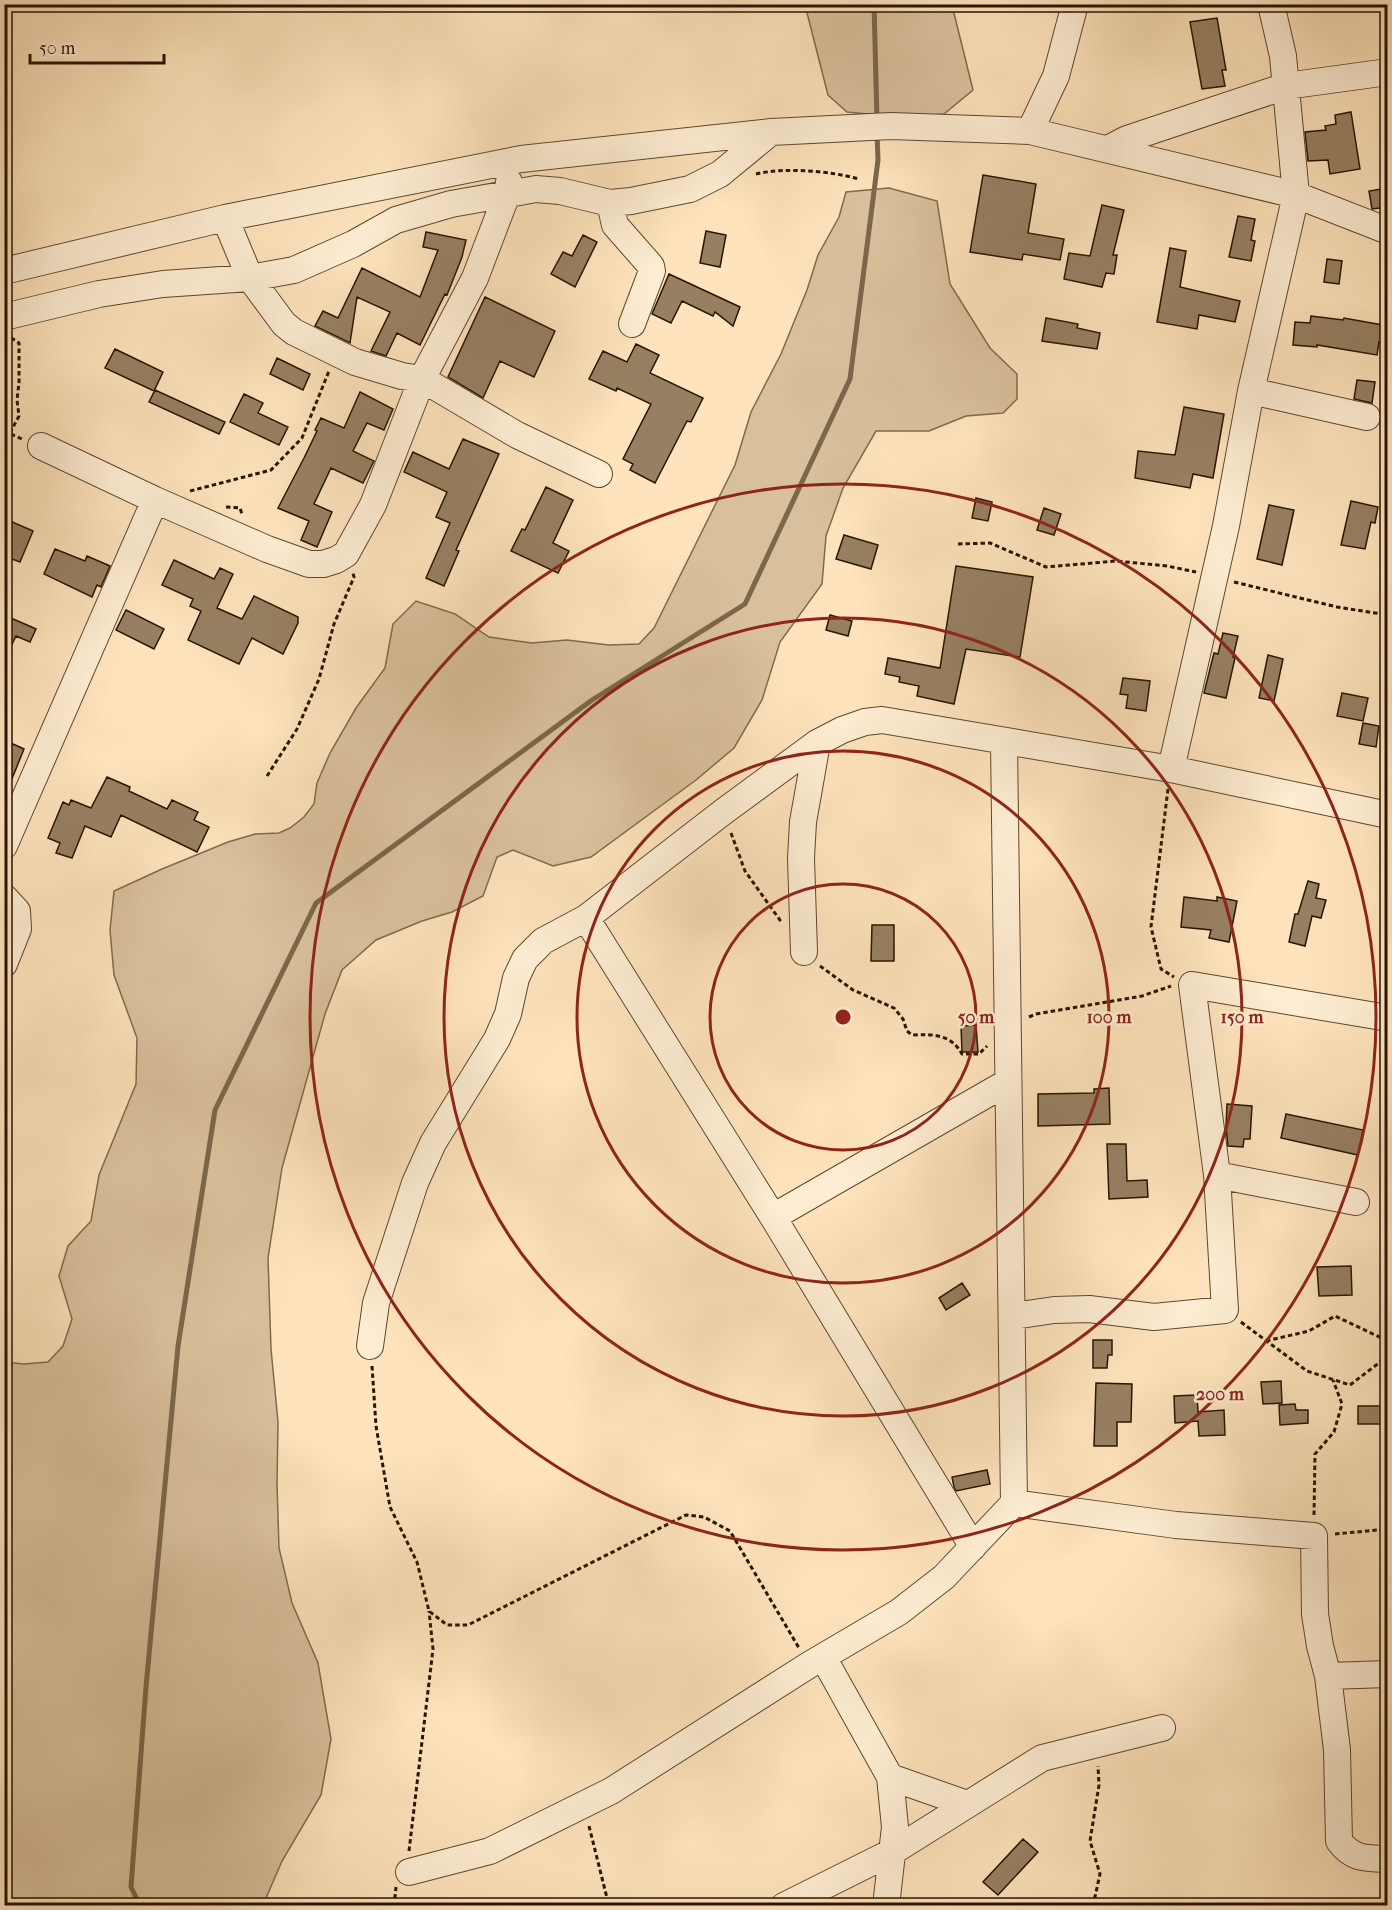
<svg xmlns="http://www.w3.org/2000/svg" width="1392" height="1910" font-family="'IM FELL French Canon',serif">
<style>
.green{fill:#d9c09c;stroke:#806a4e;stroke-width:1.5}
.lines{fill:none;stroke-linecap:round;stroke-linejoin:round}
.stream{stroke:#7c674a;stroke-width:5}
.building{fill:#978062;stroke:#271500;stroke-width:1.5}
.minor-casing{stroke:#5d482f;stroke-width:28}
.path{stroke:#271500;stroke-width:3;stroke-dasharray:4.5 3;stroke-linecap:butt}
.minor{stroke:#feedd3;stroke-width:26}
.ring{fill:none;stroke:#8f2418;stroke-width:3}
.centre{fill:#8f2418;stroke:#feedd3;stroke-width:3}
.ring-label{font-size:18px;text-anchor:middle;font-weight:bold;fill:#8f2418;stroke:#feedd3;stroke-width:5;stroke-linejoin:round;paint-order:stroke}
</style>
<rect width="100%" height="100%" fill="#fee3bc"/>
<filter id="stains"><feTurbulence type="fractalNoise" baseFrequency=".00333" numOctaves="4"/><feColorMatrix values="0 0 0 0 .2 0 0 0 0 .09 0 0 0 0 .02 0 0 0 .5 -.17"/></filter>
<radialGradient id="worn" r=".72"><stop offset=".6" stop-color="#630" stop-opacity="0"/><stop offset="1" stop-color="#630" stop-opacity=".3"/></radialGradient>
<!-- green -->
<path class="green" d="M805,5H952L973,90L944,114L897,117L847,112L828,95Z
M889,188L937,201L950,284L990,348L1017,374V399L1003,413L966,416L929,431H876L843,488L826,536L822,584L780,642L762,700L734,748L696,780L591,857L553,866L513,850L497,857L483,896L452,912L422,921L376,940L342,970L325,1014L282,1168L268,1258L271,1349L278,1422L277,1484L279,1548L292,1603L318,1663L331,1739L321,1795L282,1861L263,1905H5V1362L24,1364L48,1362L63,1346L72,1319L59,1276L68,1246L91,1221L99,1175L136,1084L137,1038L114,975L110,930L114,891L162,869L228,842L255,834L279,833L290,828L304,817L314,804L317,783L330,753L356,708L385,668L393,624L416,601L455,614L489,637L532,643L567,640L609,645L639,644L654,628L735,465L751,412L781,354L807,290L818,255L839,217L846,192Z"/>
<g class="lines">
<!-- stream -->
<path class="stream" d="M874,4L877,120
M140,1906L131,1887L146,1687L178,1346L215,1110L316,903L592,700L745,604L850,379L878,160L877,132"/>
</g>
<!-- building -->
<path class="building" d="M1217,18L1226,70H1222L1225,86L1202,89L1190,22Z
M1351,112L1360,169L1330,174L1328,160L1308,161L1305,132L1326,130L1325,126L1336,124L1335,115Z
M983,175L1036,184L1028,233L1064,239L1060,260L1023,254L1022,260L970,252Z
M1388,188V207L1372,209L1369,191Z
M1102,205L1124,210L1113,255H1117L1114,274L1106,273L1102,287L1064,279L1069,253L1090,256Z
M1238,216L1255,219L1251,240L1255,241L1251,261L1229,257Z
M706,231L726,235L720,267L700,263Z
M426,232L466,240L462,257L447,295L445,294L420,345L397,333L386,356L371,351L390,312L357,297L350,343L315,326L323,311L338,318L362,268L420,297L438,250L423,247Z
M583,235L597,242L575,287L551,274L563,252L572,256Z
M1170,248L1186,251L1180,287L1240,301L1235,322L1199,315L1197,329L1157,322Z
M1327,259L1342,261L1339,284L1324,282Z
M669,274L740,307L733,326L715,312L713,316L682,301L671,323L652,314Z
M485,297L555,331L534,377L500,361L483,398L448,377Z
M1311,316L1343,320L1344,318L1388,326V344L1379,342L1377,355L1317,345V347L1293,345L1295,322L1310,323Z
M1046,318L1078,324L1077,328L1100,333L1097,349L1042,341Z
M636,344L659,355L650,373L703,398L691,422L687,421L655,483L630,470L633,464L623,459L651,404L617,388L616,391L589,379L603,351L627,362Z
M115,349L163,372L154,391L105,368Z
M277,358L310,374L303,390L270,374Z
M1357,380L1375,382L1372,403L1354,399Z
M155,390L225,422L219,434L149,402Z
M360,392L393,409L384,430L367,423L353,451L374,461L363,483L331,468L314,504L332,512L317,547L301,540L309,521L278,508L304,458L317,431L315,430L321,418L344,428Z
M244,394L263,403L258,413L288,427L279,445L230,422Z
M1184,407L1224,414L1213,478L1193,474L1190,488L1135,478L1138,451L1175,455Z
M463,439L499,454L456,550L459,551L444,586L426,578L450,523L436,517L447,492L404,472L413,452L449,469Z
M546,487L573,500L553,543L569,551L558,573L511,551L522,529L525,530Z
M976,498L992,502L988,521L972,518Z
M1351,501L1378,507L1375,523L1371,522L1365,549L1341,545Z
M1269,505L1294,510L1282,565L1257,559Z
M1044,508L1061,514L1054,535L1037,530Z
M10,521L33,531L20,562L4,556V534Z
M844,535L878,545L871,569L836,559Z
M55,549L85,561L87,556L110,566L101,587L97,585L92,597L44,574Z
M174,560L214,579L220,568L233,574L217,608L242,619L254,596L298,617V623L283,654L252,638L239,664L188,640L201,611L190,606L193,599L162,585Z
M956,566L1033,577L1020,657L966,649L954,704L917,696L919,686L899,682L900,677L885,674L888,658L940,668Z
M126,610L164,629L154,649L116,630Z
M4,615L36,629L30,642L16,636L4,661Z
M830,615L852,621L848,636L826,630Z
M1223,633L1238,636L1233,657L1235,658L1226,698L1204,693L1214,653L1218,654Z
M1268,655L1283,659L1274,701L1259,698Z
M1123,678L1150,681L1146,711L1126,708L1128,695L1120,694Z
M1342,693L1368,698L1363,721L1337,716Z
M1363,723L1379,726L1376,747L1359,744Z
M4,740L24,749L5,796H4Z
M107,777L130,787L129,791L167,809L172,800L198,812L194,820L209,827L197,852L121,815L111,837L85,826L72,858L56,853L60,843L48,838L63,802L69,805L71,800L91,808Z
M1308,881L1319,884L1316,898L1326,900L1321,918L1312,916L1305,946L1289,942L1295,914H1298Z
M1184,897L1217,901V897L1237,901L1229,942L1209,938L1211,930L1181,927Z
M872,925H894V961H871Z
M976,1025L978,1052H962L961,1026Z
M1109,1088L1110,1124L1038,1126V1094L1094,1093V1089Z
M1227,1104L1252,1106L1250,1139H1244L1243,1147L1228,1146L1226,1127Z
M1286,1114L1363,1130L1358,1155L1281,1138Z
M1107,1144H1126L1127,1181L1147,1180L1148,1197L1109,1199Z
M1351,1266L1352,1295L1319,1296L1317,1267Z
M962,1283L970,1295L946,1310L939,1298Z
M1093,1340H1112V1355H1108L1107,1368H1093Z
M1281,1381L1282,1403L1263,1404L1261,1382Z
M1096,1383L1132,1384L1131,1422H1117V1446H1094Z
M1197,1395L1198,1412L1224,1410L1225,1435L1199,1436L1198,1421L1175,1423L1174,1396Z
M1295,1404L1296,1410H1308V1423L1280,1425L1279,1405Z
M1358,1406H1388V1424H1358Z
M987,1470L990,1484L956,1491L954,1487L952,1477Z
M1023,1839L1038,1852L998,1895L983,1882Z"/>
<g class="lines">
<!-- minor casing -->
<g class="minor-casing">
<path id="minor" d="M1030,131L1056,76L1075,4
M1108,149L1127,139L1286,86L1388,72
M610,203L615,225L651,266L652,271L632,324
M225,218L250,278L284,324L294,332L355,362L402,376L422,379L475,278L507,194L509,182
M4,271L225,218L521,159L771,132L891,126L1030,131L1296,195L1388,231
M4,317L99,294L163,284L250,278L294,270L353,244L396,220L451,204L536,189L560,191L610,203L631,201L690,189L720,174L771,132
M1251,391L1367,417
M41,446L155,500L267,549L309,564H323L336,560L346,554L373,505L422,379L517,435L599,474
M1171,769L1226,526L1251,391L1296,195L1283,56L1271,4
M4,846L155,500
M4,897L17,911L18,929L4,964
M586,918L773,1217L973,1547
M804,952L801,858L803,822L817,743
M1217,1175L1356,1202
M773,1217L1008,1082
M1013,1316L1054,1310L1089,1309L1154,1317L1225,1310L1217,1175L1192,985L1388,1018
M370,1346L376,1303L415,1183L433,1143L497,1039L508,1014L516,978L525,959L543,941L586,918L723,812L817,743L842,730L865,722L882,720L1171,769L1388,815
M1014,1503L1176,1525L1314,1536L1315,1614L1320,1646L1328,1676L1337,1750L1339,1841C1353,1860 1366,1858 1388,1859
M823,1657L890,1777L895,1827L886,1906
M1328,1676L1388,1674
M890,1777L967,1804
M409,1872L490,1851L611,1791L809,1665L899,1612L944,1577L1014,1503L1004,742
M784,1906L892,1852L1042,1758L1162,1728"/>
</g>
<!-- path -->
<path class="path" d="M756,174C786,167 830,171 859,179
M4,431L22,439
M10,433L19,416L17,400L19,382V343L10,337
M190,491L271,470L302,438L329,371
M226,507L240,508L242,514
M958,544L990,543L1046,567L1116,561L1167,566L1196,572
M1234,582L1337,607L1388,615
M267,776L297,729L319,679L334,624L354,577L353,573
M1168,789L1151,927L1161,969L1174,977
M731,833L745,871L782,923
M820,966L853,990L894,1008L903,1019L907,1031L912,1035C933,1034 951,1034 962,1054H979L987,1046
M1029,1017L1036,1014L1142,996L1171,986
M1241,1322L1307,1371L1350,1385L1388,1356
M1266,1341L1309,1331L1335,1316L1388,1341
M372,1366L376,1426L390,1507L417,1562L429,1611L447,1625H468L686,1515L704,1517L730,1531L799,1648
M1314,1515L1315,1454L1334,1432L1342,1404L1333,1380
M1335,1534L1388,1529
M589,1826L609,1906
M409,1851L433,1649L429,1611
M394,1906L396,1887
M1093,1906L1100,1874L1090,1841L1099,1785L1098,1766"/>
<!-- minor -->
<use href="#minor" class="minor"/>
</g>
<!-- distance rings -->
<g class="ring">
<circle cx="843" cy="1017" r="133"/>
<circle cx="843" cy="1017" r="266"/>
<circle cx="843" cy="1017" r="399"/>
<circle cx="843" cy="1017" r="533"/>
</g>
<circle cx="843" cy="1017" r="9" class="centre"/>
<g class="ring-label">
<text x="976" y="1023">50 m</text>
<text x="1109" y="1023">100 m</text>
<text x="1242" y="1023">150 m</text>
<text x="1220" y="1400">200 m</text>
</g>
<!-- margin -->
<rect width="1392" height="1910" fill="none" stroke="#fee3bc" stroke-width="24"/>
<rect x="6" y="6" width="1380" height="1898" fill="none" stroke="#271500" stroke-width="3"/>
<rect x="12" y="12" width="1368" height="1886" fill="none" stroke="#271500" stroke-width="1.5"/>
<!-- scale -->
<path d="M30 54v9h134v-9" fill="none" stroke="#271500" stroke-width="3"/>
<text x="39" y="54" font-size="18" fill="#271500" stroke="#feedd3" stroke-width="4.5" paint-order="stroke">50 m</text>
<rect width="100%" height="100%" filter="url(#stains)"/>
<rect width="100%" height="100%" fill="url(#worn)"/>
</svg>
